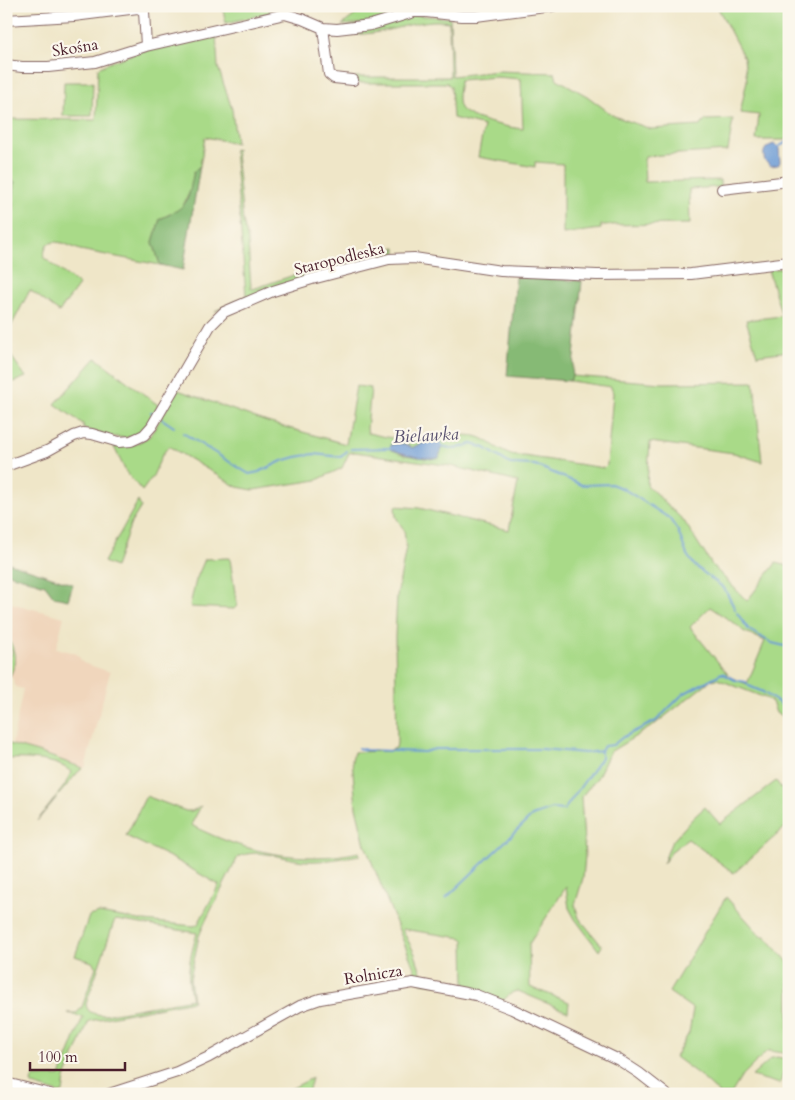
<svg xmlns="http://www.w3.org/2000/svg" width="795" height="1100" font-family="Cardo,serif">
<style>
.built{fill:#f0d6bc}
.green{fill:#a9da88;stroke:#7a7c5a;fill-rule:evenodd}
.forest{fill:#86ba74;stroke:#686c50}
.water{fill:#6d9bd5;stroke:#5c5d80}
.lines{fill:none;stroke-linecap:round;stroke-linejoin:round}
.stream{stroke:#6d9bd5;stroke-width:2}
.minor-casing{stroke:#846562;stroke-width:12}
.minor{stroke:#fff;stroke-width:10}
.labels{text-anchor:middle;stroke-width:4.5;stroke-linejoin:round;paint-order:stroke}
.street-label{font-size:16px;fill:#4a1f2b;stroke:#fbf7ec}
.water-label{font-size:18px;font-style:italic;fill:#58516f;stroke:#fbf7ec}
</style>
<rect width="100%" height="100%" fill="#fbf7ec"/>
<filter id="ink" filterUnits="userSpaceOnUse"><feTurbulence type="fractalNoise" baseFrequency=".02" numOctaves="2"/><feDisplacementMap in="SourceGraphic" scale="10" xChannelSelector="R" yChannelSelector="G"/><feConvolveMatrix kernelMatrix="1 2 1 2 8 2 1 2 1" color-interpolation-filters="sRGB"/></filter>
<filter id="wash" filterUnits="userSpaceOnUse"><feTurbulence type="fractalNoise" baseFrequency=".0096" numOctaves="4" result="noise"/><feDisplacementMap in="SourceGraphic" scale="20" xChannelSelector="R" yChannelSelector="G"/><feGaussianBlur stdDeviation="1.12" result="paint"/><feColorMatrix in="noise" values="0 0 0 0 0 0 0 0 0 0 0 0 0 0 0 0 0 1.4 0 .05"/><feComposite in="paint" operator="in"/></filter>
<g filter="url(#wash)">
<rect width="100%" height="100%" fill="#efe6c8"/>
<!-- built -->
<path class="built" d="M6,602L64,617L56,648L77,654L83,663L110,672L85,768L65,762L12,744L23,689L16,687L11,675L15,652L13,644L6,636Z"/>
<!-- green -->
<path class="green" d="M222,6H290L266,14L226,23Z
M367,6H424L425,10L368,23L342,25Z
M717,6L789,15V138L785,140H756L759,115L740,113L747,80L744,58Z
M415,15L450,18L452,76L498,71L555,73L557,79L587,96L614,116L651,129L700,126L706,120L733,119L728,151L646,156L644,160L645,182L720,180V187L689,189L690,224L601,225V229L563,234V164L535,162V167L478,157L484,126L453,118L451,87L447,83H355V77H450L449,22C427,18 409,26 388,30C368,35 349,35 329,35L327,31ZM496,77L521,79L523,129C510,128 467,119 460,108C456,101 459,88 460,80Z
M216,34L218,67L232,109L236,143L205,137L200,166L194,171L191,189L182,208L160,219L153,242L160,265L80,250L63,243L55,242L47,244L43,257L79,285L59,312L30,290L6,336V229L8,227L12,179L6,178V119L96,120L98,68C135,50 175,42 216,34Z
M64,82H93L92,116H63Z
M234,149L238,150L236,152L243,221L248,241L251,288L253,289L306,271L393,252L394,249L393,247L396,248V253L215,311L246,296Z
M789,267V351L757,355L746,320L782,316L768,270Z
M6,349L26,377L6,385Z
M96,358L158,405C154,413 150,422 144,429C130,446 102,433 84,429L83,424L55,404Z
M572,376L662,383L754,382L762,462L734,453L650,442L647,485L684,521L712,565L747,601L776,563L789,566V723L776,713L772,702L768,699L717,679L711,680L654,725L610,752L597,778L581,797L585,856L583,878L575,905L579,918L602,946L599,951L575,919L569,908L566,887L529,944L530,987L569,1002L568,1012L518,991L513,992L502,1001L465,987L464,940L462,938L402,929L415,954L423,978L459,986L422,983L416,979L414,968L365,845L356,807L352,760L354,752L388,751L396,748L397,743L395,637L397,596L406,547L404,530L396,517L395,506L419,508L509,530L518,482L451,466L355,452L349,453L342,468L317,480L253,490L237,487L170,447H168L162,455L153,476L142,491L126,472L114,447L136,444L150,436L178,390L267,422L346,444L356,386L371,388L367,429L368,433C385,437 400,440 417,439C436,438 457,433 475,436C493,440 502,458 524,456L604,468L607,465L613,393L611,387L570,381ZM434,440L432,459L405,455L390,449L396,443L408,444L412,448L417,445ZM710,607L738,626L743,631L765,641L747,684L730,677L690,627Z
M138,501L141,507L131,523L115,567L104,562Z
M228,558L230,559L237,606L234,609L191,607L190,605L196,580L205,559Z
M6,636C17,649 18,668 6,681L12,650L6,649Z
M6,743L41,753L83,768L78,772L37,821L65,785L71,772C58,759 24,758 6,759Z
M776,781L789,798V824L734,873L688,839L673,850L663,864L671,843L693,818L705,807L720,824Z
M146,796L186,811H192L201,806L192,823L193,826C243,852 303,865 359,852L360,855C342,858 325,862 306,861C285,860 258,847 238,857L206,920L199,936L190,979L193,1001L89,1021L65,1078L63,1092L59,1093L33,1085L31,1082L33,1077L60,1076L83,1017L67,1013H77L82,1007L96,967L92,962L75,956L89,916L99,913L144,921L194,926L198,924L219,885L174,859L126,836ZM116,920L197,933C190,958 185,974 192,999L104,1015C96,1014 87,1014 86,1004L114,922Z
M726,897L761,936H765L789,963V1050L788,1054L771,1051H767L742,1076L731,1094H720L698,1074L675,1057L689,1033L693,1009L669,992Z
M777,1057L787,1059L780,1084L752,1076L772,1058Z
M312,1078L308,1094H281Z"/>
<!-- forest -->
<path class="forest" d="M726,6H789V15Z
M200,166L183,270L160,265L153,242L160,219C191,205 187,202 194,171Z
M6,178L15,182L11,223L6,229Z
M516,277L582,281L572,376L570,381L507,376Z
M6,562L73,584L68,600L54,597L45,585L6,573Z"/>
<!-- water -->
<path class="water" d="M774,144L779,148L780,162L778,165L771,166L765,161C762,152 764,147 774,144Z
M434,440H440L442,446L439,458C424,460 404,454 390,449L391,445C398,443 406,443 412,448C419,444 427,443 434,440Z"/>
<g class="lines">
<!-- stream -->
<path class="stream" d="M778,147L789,141
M151,412L153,413
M162,419L174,427
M183,433L249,474L259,472L282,461L296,457L314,454L341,457L347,451
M441,446L455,449L472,444L485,448L510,464L535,465L582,485L611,484L624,489L669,518L678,531L687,555L695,566L724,588L735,609
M351,449L391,448
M737,613L749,630L772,643L789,647
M358,748L366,750L424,752L435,749H542L585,753L601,751L604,746L613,745L623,737L656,721L683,694L722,673L735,680L746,682L749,686L763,692L789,710
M446,898L532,816L552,809L564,810L601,758V751"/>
</g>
</g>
<g filter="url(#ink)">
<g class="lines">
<!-- minor casing -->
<g class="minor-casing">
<path id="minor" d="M6,20L74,16L138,8L144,11L146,46
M323,28L329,74L334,78L353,80
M6,65L22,67H48L95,62L146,46L285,14L302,19L323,28L337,29L371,25L414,12H426L462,16H476L553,6
M722,189L789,181
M6,466L47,451L74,436L83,433L92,434L119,442L131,441L144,435L152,426L210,326L224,312L273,291L312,279L389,259L414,258L501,271L597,275L691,274L789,262
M6,1083L50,1094
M109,1094L177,1072L209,1057L300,1006L320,999L413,983L476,995L512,1009L619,1060L639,1073L666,1094"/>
</g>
<!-- minor -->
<use href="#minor" class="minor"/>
</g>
</g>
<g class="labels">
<!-- street labels -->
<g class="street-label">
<text transform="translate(75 47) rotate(-9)" y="6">Skośna</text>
<text transform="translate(339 258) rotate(-14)" y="6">Staropodleska</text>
<text transform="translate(373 974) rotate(-9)" y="6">Rolnicza</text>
</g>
<!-- water labels -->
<g class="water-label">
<text transform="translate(426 435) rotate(-3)" y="6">Bielawka</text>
</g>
</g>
<!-- margin -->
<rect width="795" height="1100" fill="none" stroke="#fbf7ec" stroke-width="25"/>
<!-- scale -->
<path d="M30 1062v8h95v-8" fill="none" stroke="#4a1f2b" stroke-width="2.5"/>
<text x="38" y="1062" font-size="15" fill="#4a1f2b" stroke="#fbf7ec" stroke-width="4" paint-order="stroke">100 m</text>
</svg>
